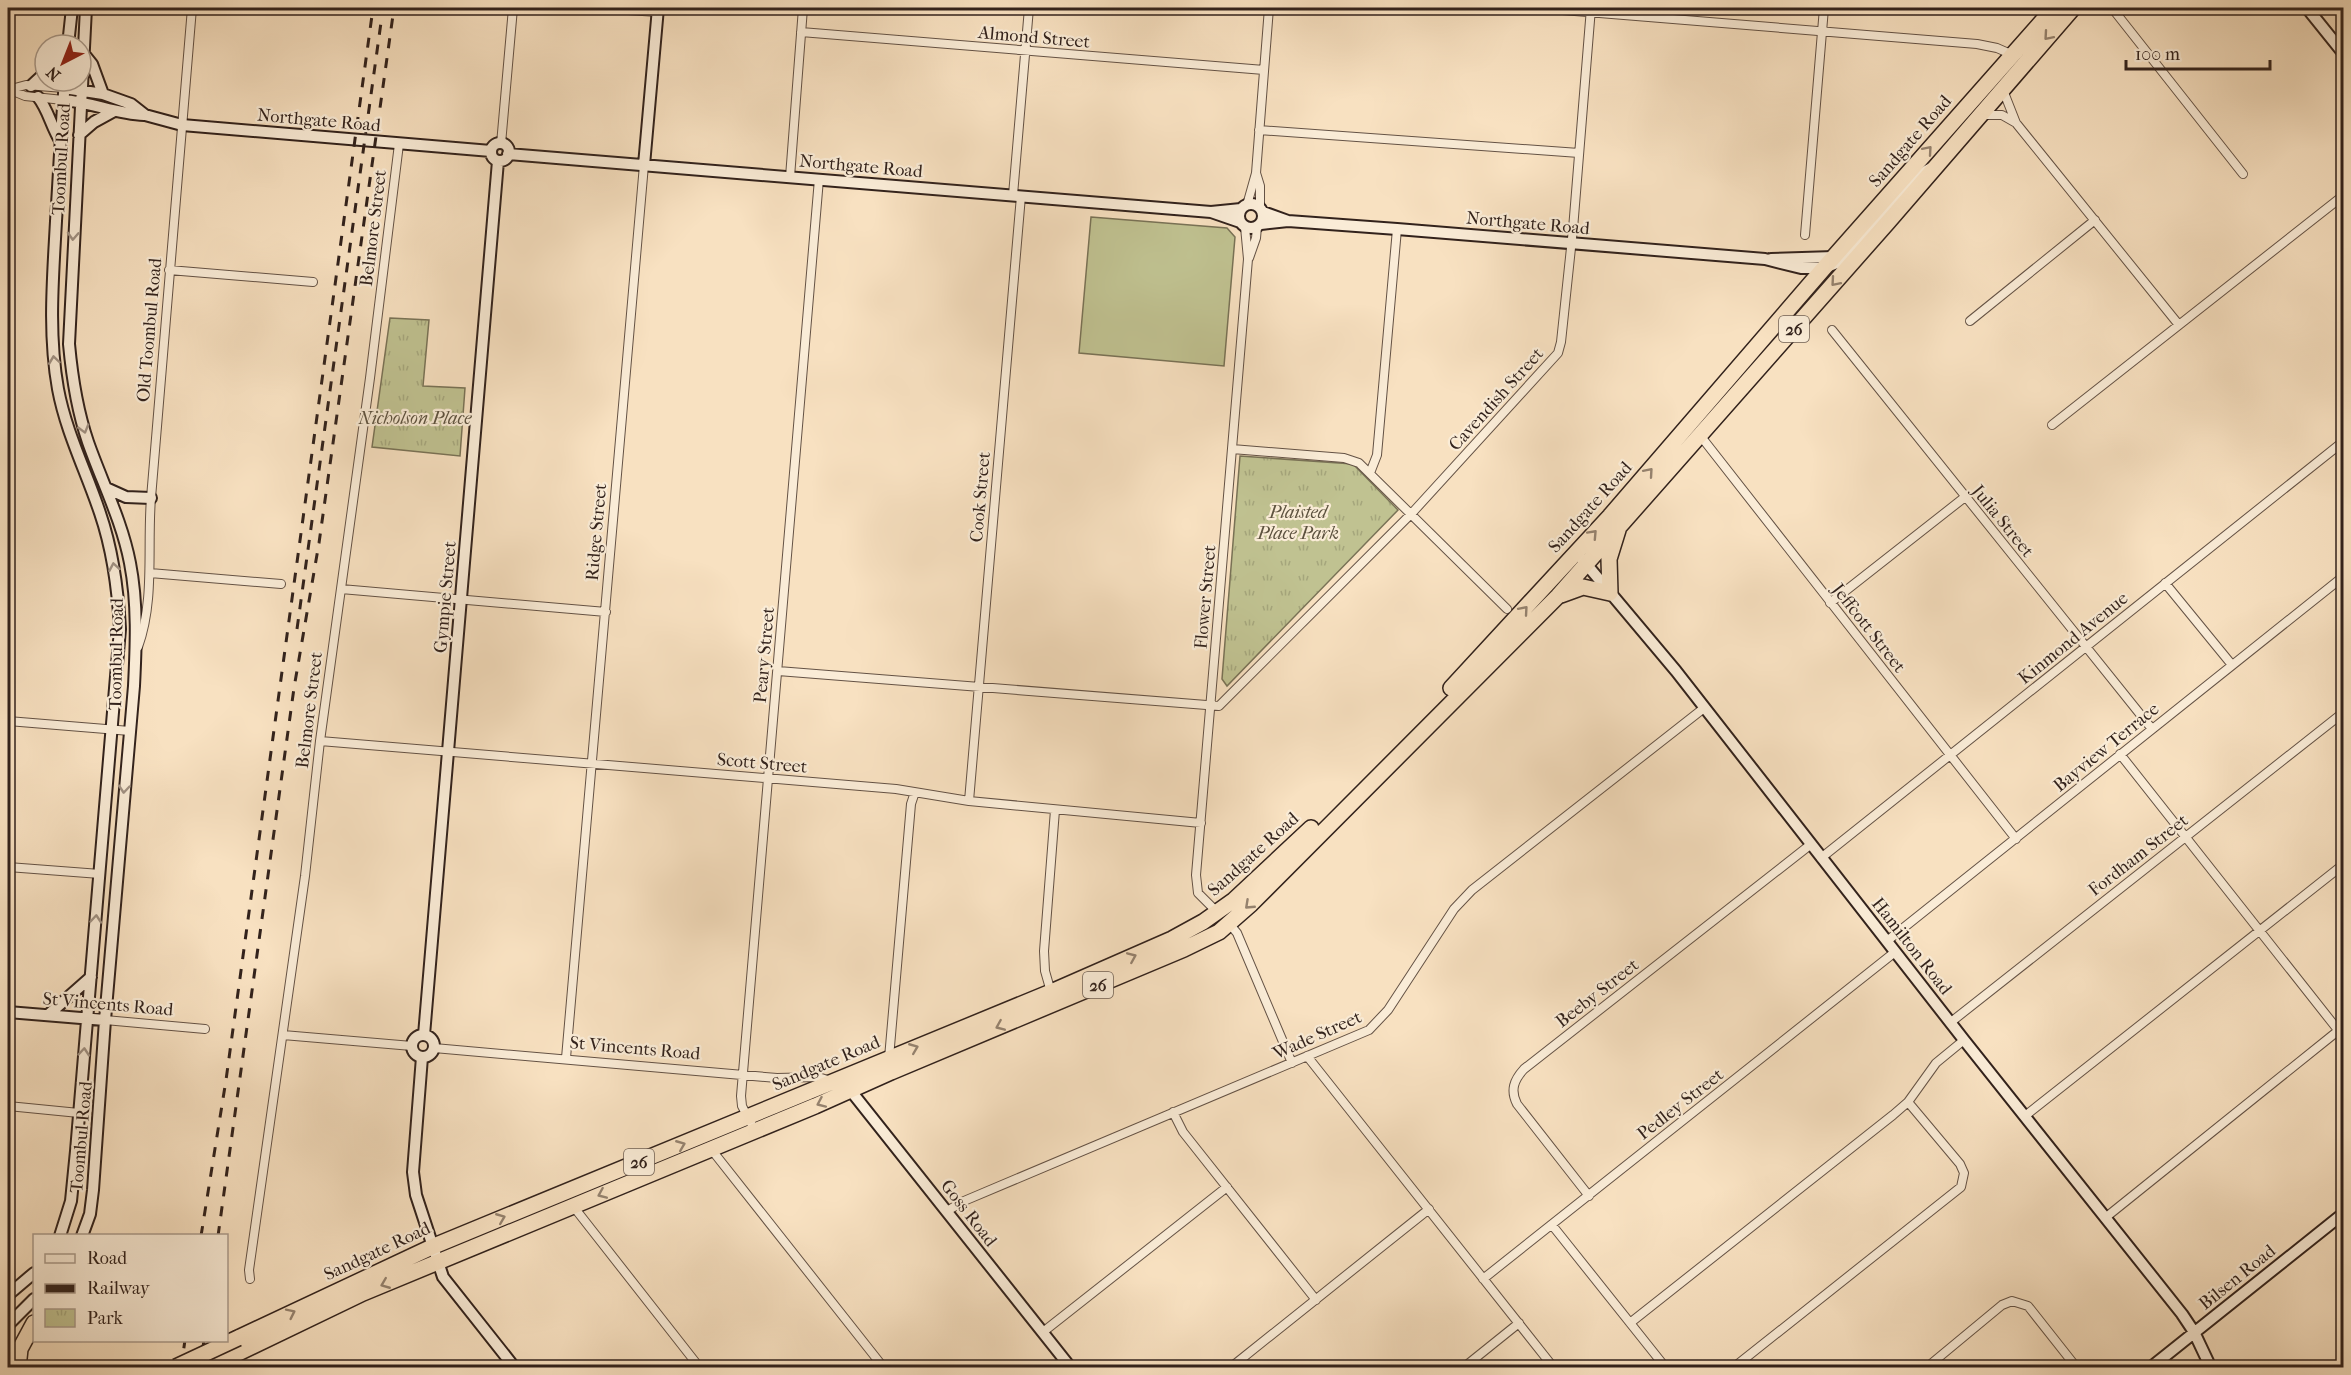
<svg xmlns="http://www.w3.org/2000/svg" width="2351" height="1375" font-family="'IM FELL French Canon',serif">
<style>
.grass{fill:#c0c291;stroke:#797256;stroke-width:1.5}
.park{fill:url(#park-tufts);stroke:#797256;stroke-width:1.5}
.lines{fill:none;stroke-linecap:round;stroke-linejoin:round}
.street-casing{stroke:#645245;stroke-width:10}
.secondary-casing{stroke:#32221c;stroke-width:14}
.highway-casing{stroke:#32221c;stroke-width:18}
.street{stroke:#faecd7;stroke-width:8}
.secondary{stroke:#faecd7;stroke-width:10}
.highway{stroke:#f8e1c1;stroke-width:15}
.rail{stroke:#32221c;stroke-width:3;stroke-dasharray:10 10;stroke-linecap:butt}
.highway-bridge-casing{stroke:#32221c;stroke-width:18;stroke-linecap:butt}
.highway-bridge{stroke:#f8e1c1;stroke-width:15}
.oneway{stroke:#95826e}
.oneway2{stroke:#a09183}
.labels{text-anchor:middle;stroke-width:4.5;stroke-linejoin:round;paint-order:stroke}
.shield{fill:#faecd7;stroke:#6e5f54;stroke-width:1.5}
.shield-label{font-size:16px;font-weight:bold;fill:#32221c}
.street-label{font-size:18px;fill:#32221c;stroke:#faecd7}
.park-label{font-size:18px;font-style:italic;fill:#5d523f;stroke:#faecd7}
</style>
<defs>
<pattern id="park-tufts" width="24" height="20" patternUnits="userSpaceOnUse" patternTransform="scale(1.5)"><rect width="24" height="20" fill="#c0c291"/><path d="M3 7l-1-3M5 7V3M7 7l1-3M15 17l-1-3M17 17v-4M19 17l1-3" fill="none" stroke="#a5a67c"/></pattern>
</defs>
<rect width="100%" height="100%" fill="#f8e1c1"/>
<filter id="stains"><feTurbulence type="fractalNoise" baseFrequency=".00333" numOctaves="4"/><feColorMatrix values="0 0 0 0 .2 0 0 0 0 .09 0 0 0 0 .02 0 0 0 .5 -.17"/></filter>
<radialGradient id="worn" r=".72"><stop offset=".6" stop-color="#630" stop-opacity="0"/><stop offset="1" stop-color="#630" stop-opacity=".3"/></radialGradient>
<!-- grass -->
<path class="grass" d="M1091,217L1227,228L1235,237L1224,366L1079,353Z"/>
<!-- park -->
<path class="park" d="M390,318L429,320L423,386L465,388L460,456L372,447Z
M1240,456L1353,464L1398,510L1227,686L1222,679Z"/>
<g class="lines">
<!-- street casing -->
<g class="street-casing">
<path id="street" d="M599,8L657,12
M1538,8L1977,44L1997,48L2013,55
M2112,8L2243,174
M801,32L1264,70
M8,89L25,96L63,100
M11,89L26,85L64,88
M2003,90L2016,123L2179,325
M1981,115H2002L2016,123
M1259,130L1579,153
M501,144L513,8
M1256,173L1260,186V207
M790,177L803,8
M1013,195L1029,8
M1247,205L1256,173L1269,8
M1805,235L1824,8
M1249,258L1256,238L1257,227
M169,270L313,282
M1970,321L2095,220
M1832,330L2152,729
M2052,425L2344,195
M1699,434L2016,839
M1232,449L1344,458L1359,463L1507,609
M1370,473L1377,455L1397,229
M150,573L281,584
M2165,583L2232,665
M341,589L606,612
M1830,603L1965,497
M138,647C155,600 147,548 151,498L192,8
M778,671L1219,706L1412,513L1558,353L1561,342L1573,229L1591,8
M8,721L130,731
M320,741L896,789L969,801L1201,823
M2120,754L2338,1030
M969,801L1021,196
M1821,858L2344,441
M8,867L100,874
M1218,913L1198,893L1196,875L1248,259L1245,227
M1227,921L1237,933L1292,1063
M1887,941L2344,576
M1051,992L1045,971L1044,951L1055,810
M105,1020L205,1029
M1951,1022L2344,712
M283,1035L412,1046
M434,1048L777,1078L818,1077L831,1081
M1307,1056L1554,1368
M566,1058L644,165
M889,1058L911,804L915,792
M8,1106L79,1113
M1173,1112L1183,1132L1316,1300
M2025,1116L2344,864
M755,1131L742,1106L741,1096L819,179
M711,1149L884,1368
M1589,1196L1517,1104C1510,1090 1514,1080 1524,1069L1810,845
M573,1206L700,1368
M947,1211L964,1201L1369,1030L1388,1010L1454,909L1472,890L1704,708
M2105,1218L2344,1026
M1552,1225L1666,1368
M250,1279L249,1270L305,876L320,741L370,378L399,144
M1483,1279L1895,952
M1630,1323L1893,1115L1908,1102L1936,1063L1964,1040
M1043,1332L1227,1187
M1230,1368L1429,1209
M1463,1368L1519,1323
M1733,1368L1961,1187L1964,1173L1960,1164L1908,1102
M1926,1368L2002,1305L2012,1301L2028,1306L2077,1368"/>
</g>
<!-- secondary casing -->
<g class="secondary-casing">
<path id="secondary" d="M2307,8L2344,54
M68,45L72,8
M84,54L92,64L103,94
M31,86L45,73
M64,88L103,94L131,104L145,115L182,125L491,151
M38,97C49,111 51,127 61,142
M63,100C91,102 116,114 144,115
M79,135L94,122L114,111
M491 152a9 9 0 1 1 18 0a9 9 0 1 1-18 0Z
M508,154L1211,212L1241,209
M644,165L658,8
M1239 216a12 12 0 1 1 24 0a12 12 0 1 1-24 0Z
M1211,212L1240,222
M1263,212L1288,221
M1261,224L1288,221L1397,229L1765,259L1801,268H1824L1839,262L1917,176L1931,168
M1771,259L1834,257
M106,488L126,497L151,498
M1582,559L1676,671L1964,1040L2182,1314L2194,1332L2211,1368
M8,1012L105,1020
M48,1015L91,977
M412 1046a11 11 0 1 1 22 0a11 11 0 1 1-22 0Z
M424,1035L498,161
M422,1057L413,1172L416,1195L443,1277L515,1368
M847,1086L1071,1368
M60,1236L71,1201L76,1151L120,629C118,589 113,551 100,513C86,471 66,432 58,389C48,333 53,278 56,221C59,175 61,128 65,81
M82,1236L90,1214L93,1190L105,1020L134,686C136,646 138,604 130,563C122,521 102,482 88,442C77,410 72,377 69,344L86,8
M8,1295L34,1273
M8,1325L34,1299
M2150,1368L2344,1213"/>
</g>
<!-- highway casing -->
<g class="highway-casing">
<path id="highway" d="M1561,595L1583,587L1610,593L1609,559L1618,530
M1451,688L1610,516L1824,268L2054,8
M238,1338L434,1246L1051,992L1172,939L1203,922L1234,900L1311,828
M18,1368L20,1349L34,1323
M207,1368L363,1293L815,1106L891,1072L1184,949L1219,932L1251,904L1558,596L1888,222L2073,8"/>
</g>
<!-- street -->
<use href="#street" class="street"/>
<!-- secondary -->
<use href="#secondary" class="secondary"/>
<!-- highway -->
<use href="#highway" class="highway"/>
<!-- rail -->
<path class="rail" d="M297,629L383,8
M201,1236L226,1080L373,8
M218,1236L294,688L319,543L394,8
M181,1368L185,1340
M200,1368L204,1340"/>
<!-- highway-bridge casing -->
<g class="highway-bridge-casing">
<path id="highway-bridge" d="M176,1367L238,1338"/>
</g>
<!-- highway-bridge -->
<use href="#highway-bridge" class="highway-bridge"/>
</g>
<!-- one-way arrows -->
<defs><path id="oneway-chevron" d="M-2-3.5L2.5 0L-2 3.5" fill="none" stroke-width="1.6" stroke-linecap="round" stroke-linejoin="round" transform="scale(1.5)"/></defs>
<g class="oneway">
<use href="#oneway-chevron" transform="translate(2048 36) rotate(131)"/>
<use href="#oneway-chevron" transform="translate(1928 150) rotate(-49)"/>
<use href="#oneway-chevron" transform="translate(1835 282) rotate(131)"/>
<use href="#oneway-chevron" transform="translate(1649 472) rotate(-49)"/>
<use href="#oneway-chevron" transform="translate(1593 534) rotate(-47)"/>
<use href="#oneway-chevron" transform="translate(1524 610) rotate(-49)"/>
<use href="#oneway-chevron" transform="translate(1249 905) rotate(137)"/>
<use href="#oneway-chevron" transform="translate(1132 957) rotate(-23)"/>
<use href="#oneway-chevron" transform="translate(1000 1026) rotate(157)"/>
<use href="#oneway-chevron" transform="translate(914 1048) rotate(-22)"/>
<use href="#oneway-chevron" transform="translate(821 1103) rotate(156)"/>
<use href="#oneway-chevron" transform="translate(681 1145) rotate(-22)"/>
<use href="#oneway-chevron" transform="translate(602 1194) rotate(157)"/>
<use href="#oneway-chevron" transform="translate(501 1218) rotate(-22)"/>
<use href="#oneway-chevron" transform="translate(385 1284) rotate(158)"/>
<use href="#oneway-chevron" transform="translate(291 1313) rotate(-26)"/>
</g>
<g class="oneway2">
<use href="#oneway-chevron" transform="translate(73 236) rotate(93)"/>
<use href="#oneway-chevron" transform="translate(54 360) rotate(-98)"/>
<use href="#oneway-chevron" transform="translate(84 429) rotate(74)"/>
<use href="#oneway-chevron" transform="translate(114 567) rotate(-100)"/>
<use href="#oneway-chevron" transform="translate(124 789) rotate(95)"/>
<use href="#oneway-chevron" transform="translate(96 919) rotate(-85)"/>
<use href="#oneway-chevron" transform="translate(84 1052) rotate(-85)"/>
</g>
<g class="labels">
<!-- shield labels -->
<g class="shield">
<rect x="1779" y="316" width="30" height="26" rx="4.5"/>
<rect x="1083" y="972" width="30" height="26" rx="4.5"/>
<rect x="624" y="1149" width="30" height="26" rx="4.5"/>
</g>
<g class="shield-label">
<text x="1794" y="335">26</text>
<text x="1098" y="991">26</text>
<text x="639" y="1168">26</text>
</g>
<!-- street labels -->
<g class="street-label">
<text transform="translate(1034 37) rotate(5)" y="6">Almond Street</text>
<text transform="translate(319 120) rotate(5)" y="6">Northgate Road</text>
<text transform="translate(1910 141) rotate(-49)" y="6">Sandgate Road</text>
<text transform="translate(61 159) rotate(-87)" y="6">Toombul Road</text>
<text transform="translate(861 166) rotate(5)" y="6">Northgate Road</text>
<text transform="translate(1528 223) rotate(5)" y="6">Northgate Road</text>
<text transform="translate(373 228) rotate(-83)" y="6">Belmore Street</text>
<text transform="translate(149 330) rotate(-85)" y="6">Old Toombul Road</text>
<text transform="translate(1496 399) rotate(-48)" y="6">Cavendish Street</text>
<text transform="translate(980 497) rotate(-85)" y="6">Cook Street</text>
<text transform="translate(1590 507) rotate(-48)" y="6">Sandgate Road</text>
<text transform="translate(2003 521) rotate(51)" y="6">Julia Street</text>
<text transform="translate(596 532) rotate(-85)" y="6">Ridge Street</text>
<text transform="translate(445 597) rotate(-85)" y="6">Gympie Street</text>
<text transform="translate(1205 597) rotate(-85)" y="6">Flower Street</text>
<text transform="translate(1869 628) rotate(52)" y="6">Jeffcott Street</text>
<text transform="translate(2073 638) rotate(-39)" y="6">Kinmond Avenue</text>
<text transform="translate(116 654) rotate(-89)" y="6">Toombul Road</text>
<text transform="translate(764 655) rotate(-85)" y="6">Peary Street</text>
<text transform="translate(309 710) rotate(-83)" y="6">Belmore Street</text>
<text transform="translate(2106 747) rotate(-39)" y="6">Bayview Terrace</text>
<text transform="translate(762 763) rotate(5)" y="6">Scott Street</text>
<text transform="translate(1253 854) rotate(-42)" y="6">Sandgate Road</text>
<text transform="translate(2138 855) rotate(-38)" y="6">Fordham Street</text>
<text transform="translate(1912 946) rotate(52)" y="6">Hamilton Road</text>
<text transform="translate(1597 993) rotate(-38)" y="6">Beeby Street</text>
<text transform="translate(108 1004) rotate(5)" y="6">St Vincents Road</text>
<text transform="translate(1317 1035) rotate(-24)" y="6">Wade Street</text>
<text transform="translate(635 1048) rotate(5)" y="6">St Vincents Road</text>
<text transform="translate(826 1063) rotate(-23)" y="6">Sandgate Road</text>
<text transform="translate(1680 1104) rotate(-38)" y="6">Pedley Street</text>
<text transform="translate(81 1137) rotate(-85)" y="6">Toombul Road</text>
<text transform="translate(969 1213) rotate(52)" y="6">Goss Road</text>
<text transform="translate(377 1251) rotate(-25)" y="6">Sandgate Road</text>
<text transform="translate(2237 1277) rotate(-39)" y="6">Bilsen Road</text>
</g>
<!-- park labels -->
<g class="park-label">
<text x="415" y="424">Nicholson Place</text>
<text x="1298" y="518">Plaisted<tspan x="1298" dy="21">Place Park</tspan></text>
</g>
</g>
<!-- margin -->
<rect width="2351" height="1375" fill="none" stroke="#f8e1c1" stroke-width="30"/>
<rect x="9" y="9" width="2333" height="1357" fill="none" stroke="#32221c" stroke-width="3"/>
<rect x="15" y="15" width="2321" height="1345" fill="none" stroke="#32221c" stroke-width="1.5"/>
<!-- legend -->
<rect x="33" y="1234" width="195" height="108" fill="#faecd7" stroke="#aa9b8c" stroke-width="1.5"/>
<rect x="45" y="1254" width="30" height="9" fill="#faecd7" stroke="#aa9b8c" stroke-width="1.5"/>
<text x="87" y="1264" font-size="18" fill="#32221c">Road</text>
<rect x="45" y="1284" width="30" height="9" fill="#32221c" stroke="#aa9b8c" stroke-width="1.5"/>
<text x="87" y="1294" font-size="18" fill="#32221c">Railway</text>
<rect x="45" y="1309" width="30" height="18" fill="url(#park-tufts)" stroke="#aa9b8c" stroke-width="1.5"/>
<text x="87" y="1324" font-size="18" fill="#32221c">Park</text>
<!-- north arrow -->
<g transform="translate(63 63) rotate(222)"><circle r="28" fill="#faecd7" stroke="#aa9b8c" stroke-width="1.5"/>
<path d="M0-4.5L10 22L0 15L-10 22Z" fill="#8f2418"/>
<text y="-9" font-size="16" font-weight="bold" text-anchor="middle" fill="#32221c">N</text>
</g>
<!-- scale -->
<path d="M2126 60v9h144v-9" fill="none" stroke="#32221c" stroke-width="3"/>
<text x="2135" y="60" font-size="18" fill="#32221c" stroke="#faecd7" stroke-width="4.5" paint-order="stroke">100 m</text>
<rect width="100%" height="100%" filter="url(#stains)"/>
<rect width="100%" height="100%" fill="url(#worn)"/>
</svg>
